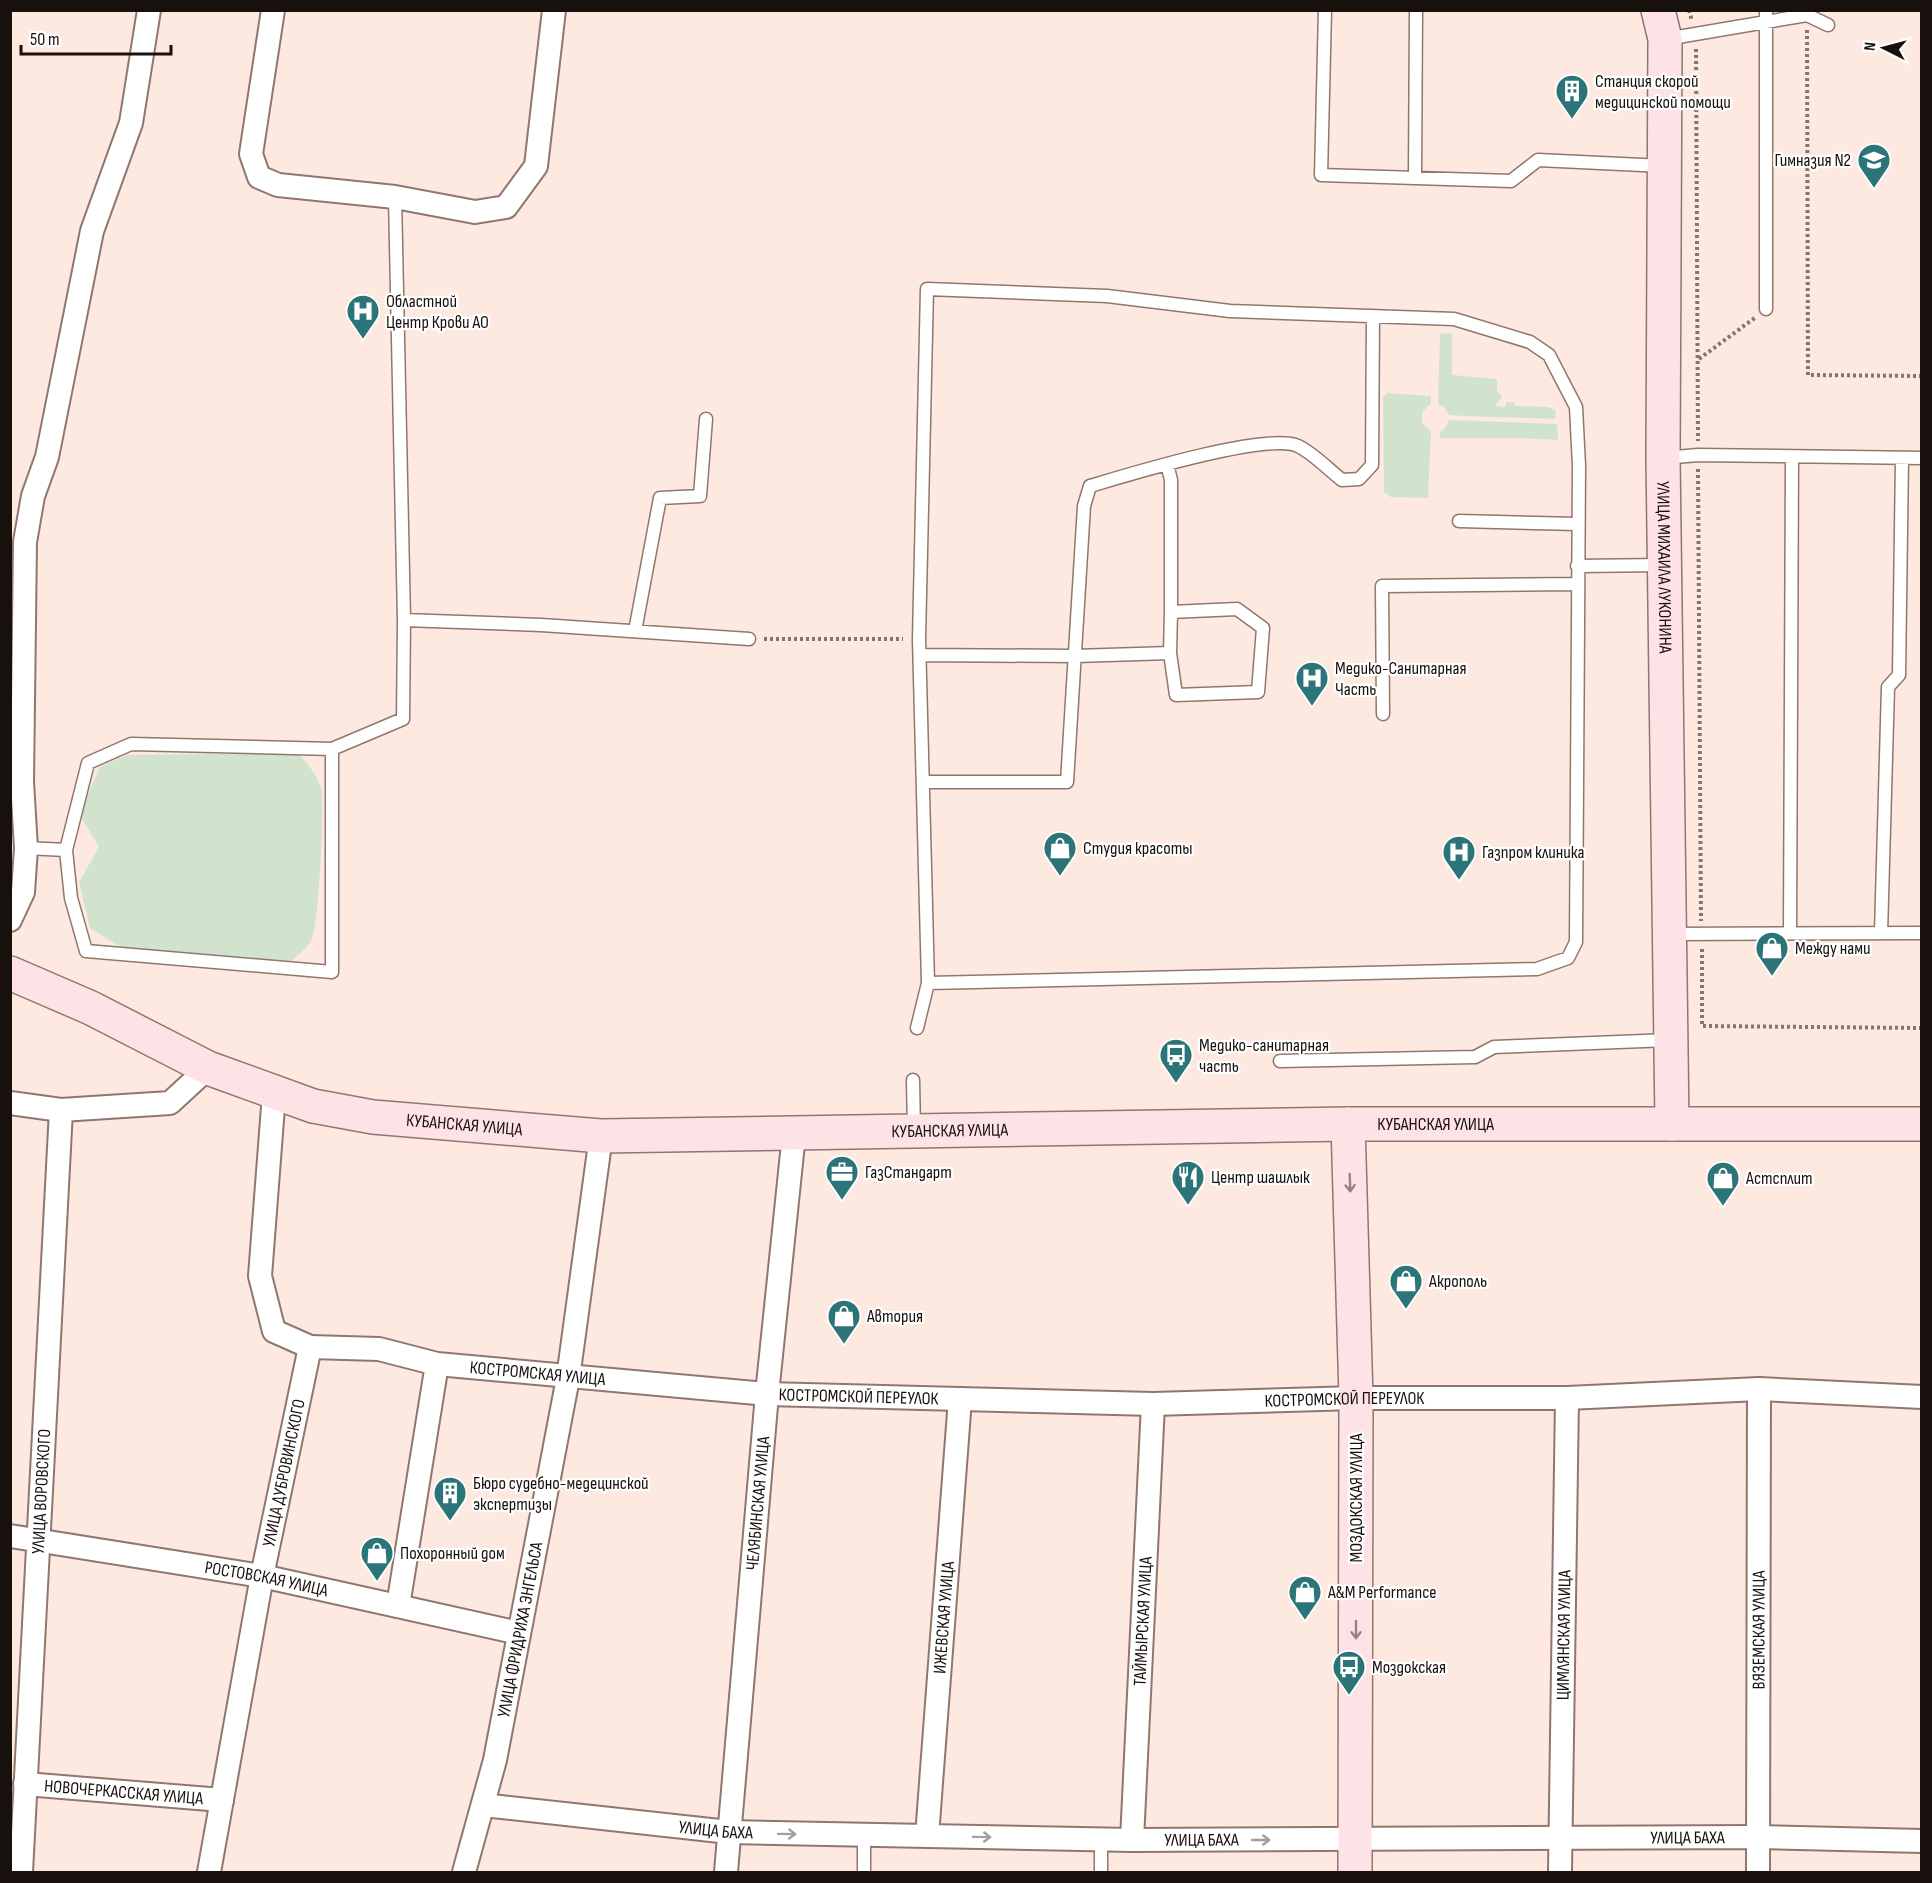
<svg xmlns="http://www.w3.org/2000/svg" width="1932" height="1883" font-family="'Sofia Sans Condensed',sans-serif">
<style>
.green{fill:#d1e3cd}
.lines{fill:none;stroke-linecap:round;stroke-linejoin:round}
.lane-casing{stroke:#8f776e;stroke-width:15}
.street-casing{stroke:#8f776e;stroke-width:26}
.secondary-casing{stroke:#8f776e;stroke-width:36}
.path{stroke:#83756f;stroke-width:4;stroke-dasharray:3 3;stroke-linecap:butt}
.lane{stroke:#fff;stroke-width:12}
.street{stroke:#fff;stroke-width:22}
.secondary{stroke:#fde2e6;stroke-width:33}
.oneway{stroke:#968484}
.oneway2{stroke:#a39f9e}
.labels{text-anchor:middle;stroke-width:4.5;stroke-linejoin:round;paint-order:stroke}
.poi-label{font-size:18px;fill:#18100c;stroke:#fff;text-anchor:start}
.street-label{font-size:18px;fill:#18100c;stroke:#fff}
</style>
<rect width="100%" height="100%" fill="#fee9e1"/>
<!-- green -->
<path class="green" d="M1449,333L1452,335V375L1497,379V390L1502,397L1495,406L1505,407L1506,402L1515,403V406L1549,407L1556,411L1555,419C1519,417 1485,418 1449,415L1445,408L1438,404L1440,334Z
M1387,393L1431,396V404L1422,412V423L1431,431L1428,498L1391,497L1384,492L1383,398Z
M1449,420L1557,424L1558,440C1519,437 1480,439 1440,438V432L1445,428Z
M298,753C308,764 320,778 322,793C324,813 319,927 311,941C306,949 298,955 291,961L128,952L90,928L79,882L99,847L79,814L100,767L127,755Z"/>
<g class="lines">
<!-- lane casing -->
<g class="lane-casing">
<path id="lane" d="M1325,10L1321,175L1511,181L1538,160L1663,166
M1666,39L1807,15L1828,25
M1415,178L1416,10
M395,197L404,620L541,625L749,639
M1766,309V10
M1664,458L1698,455L1922,458
M1459,521L1578,524
M1577,566L1663,565
M635,631L660,498L700,496L706,419
M1170,653L1171,612
M920,655L1075,656L1170,653L1176,695L1258,692L1263,628L1237,609L1171,612V480L1167,464
M1383,714L1382,586L1576,584
M923,782H1067L1084,506L1090,486C1127,475 1266,432 1298,446C1313,453 1329,470 1342,480L1359,479L1372,465L1373,316
M26,848L66,850L71,898L86,951L332,972V749L403,719L404,620
M66,850L88,763L131,744L332,749
M1790,933L1792,457
M1881,933L1888,687L1899,675L1902,458
M1670,934L1922,933
M917,1028L928,983L1537,969L1568,958L1576,942L1579,466L1576,407L1549,355L1530,342L1454,319L1230,311L1107,296L927,289L919,639L928,983
M1280,1061L1475,1057L1494,1047L1669,1040
M913,1080L914,1130
M864,1836V1872
M1101,1872V1839"/>
</g>
<!-- street casing -->
<g class="street-casing">
<g id="street">
<path d="M273,10L251,154L259,177L278,185L395,197L475,212L506,207L536,166L554,10"/>
<path d="M10,920L23,892L26,848L22,782L25,542L33,496L47,457L92,231L131,123L149,10"/>
<path d="M10,1103L61,1110L170,1103L208,1068"/>
<path id="s1" d="M310,1347L379,1349L437,1364L767,1394L1153,1404L1356,1398H1567L1759,1389L1922,1397"/>
<path id="s2" d="M10,1536L262,1576L519,1633"/>
<path d="M398,1606L437,1364"/>
<path id="s3" d="M25,1784L222,1800"/>
<path id="s4" d="M483,1805L729,1832L1132,1840L1758,1837L1922,1841"/>
<path id="s5" d="M927,1836L960,1399"/>
<path id="s6" d="M1132,1840L1153,1404"/>
<path id="s7" d="M21,1872L61,1110"/>
<path id="s8" d="M209,1872L262,1576L310,1347L274,1331L260,1276L274,1094"/>
<path id="s9" d="M464,1872L495,1760L568,1378L601,1136"/>
<path id="s10" d="M726,1872L767,1394L794,1134"/>
<path id="s11" d="M1560,1872L1567,1398"/>
<path id="s12" d="M1758,1872L1759,1389"/>
</g>
</g>
<!-- secondary casing -->
<g class="secondary-casing">
<g id="secondary">
<path id="s13" d="M1658,10L1665,39L1663,458L1672,1124"/>
<path id="s14" d="M10,973L91,1008L208,1068L313,1106L373,1117L601,1136L1348,1124H1922"/>
<path d="M1348,1124L1356,1398L1355,1872"/>
</g>
</g>
<!-- path -->
<path class="path" d="M1689,10L1692,21
M1807,30L1808,375L1922,376
M1696,49L1698,441
M1699,359L1756,317
M1698,469L1701,921
M764,639H903
M1702,949V1026L1922,1028"/>
<!-- lane -->
<use href="#lane" class="lane"/>
<!-- street -->
<use href="#street" class="street"/>
<!-- secondary -->
<use href="#secondary" class="secondary"/>
</g>
<!-- one-way arrows -->
<defs><path id="oneway-shaft" d="M-6 0H5M1.5-3L5.5 0L1.5 3" fill="none" stroke-width="1.6" stroke-linecap="round" stroke-linejoin="round" transform="scale(1.5)"/></defs>
<g class="oneway">
<use href="#oneway-shaft" transform="translate(1350 1183) rotate(88)"/>
<use href="#oneway-shaft" transform="translate(1356 1630) rotate(90)"/>
</g>
<g class="oneway2">
<use href="#oneway-shaft" transform="translate(787 1834) rotate(1)"/>
<use href="#oneway-shaft" transform="translate(982 1837) rotate(1)"/>
<use href="#oneway-shaft" transform="translate(1261 1840)"/>
</g>
<!-- icons -->
<defs>
<g id="building-pin" transform="scale(1.725)"><path d="M0 17L-7.5 6A9.5 9.5 0 1 1 7.5 6Z" fill="#2b7579" stroke="#fff"/><path d="M-4-6H4V6H1V3H-1V6H-4ZM-2.5-4.3h1.7v1.8h-1.7ZM.8-4.3h1.7v1.8H.8ZM-2.5-1h1.7V.8h-1.7ZM.8-1h1.7V.8H.8Z" fill="#fff"/></g>
<g id="school-pin" transform="scale(1.725)"><path d="M0 17L-7.5 6A9.5 9.5 0 1 1 7.5 6Z" fill="#2b7579" stroke="#fff"/><path d="M0-5L7-2L0 1L-7-2ZM-4 1L0 2.5L4 1V4Q0 6-4 4Z" fill="#fff"/></g>
<g id="hospital-pin" transform="scale(1.725)"><path d="M0 17L-7.5 6A9.5 9.5 0 1 1 7.5 6Z" fill="#2b7579" stroke="#fff"/><path d="M-5-5h3v3.5h4V-5h3V5h-3V1.5h-4V5h-3Z" fill="#fff"/></g>
<g id="shop-pin" transform="scale(1.725)"><path d="M0 17L-7.5 6A9.5 9.5 0 1 1 7.5 6Z" fill="#2b7579" stroke="#fff"/><path d="M-5-2.5h2.3a2.7 3.5 0 0 1 5.4 0H5L5.5 6h-11ZM-1.5-2.5h3a1.5 2.3 0 0 0-3 0Z" fill="#fff"/></g>
<g id="bus-pin" transform="scale(1.725)"><path d="M0 17L-7.5 6A9.5 9.5 0 1 1 7.5 6Z" fill="#2b7579" stroke="#fff"/><path d="M-5-6H5V4H4V6H2V4H-2V6H-4V4H-5ZM-3.5-4V0h7V-4ZM-3.5 1.2v1.5H-2V1.2ZM2 1.2v1.5H3.5V1.2Z" fill="#fff"/></g>
<g id="office-pin" transform="scale(1.725)"><path d="M0 17L-7.5 6A9.5 9.5 0 1 1 7.5 6Z" fill="#2b7579" stroke="#fff"/><path d="M-6-3h4V-5.5h4V-3h4V5H-6ZM-1-4.5V-3h2v-1.5ZM-6 0V1H6V0Z" fill="#fff"/></g>
<g id="restaurant-pin" transform="scale(1.725)"><path d="M0 17L-7.5 6A9.5 9.5 0 1 1 7.5 6Z" fill="#2b7579" stroke="#fff"/><path d="M-5-6h1v4h1v-4h1v4h1v-4h1v5L-1.5 .5V6h-2V.5L-5-1ZM5-6V6H3V1.5H1.5Q1.5-4 5-6Z" fill="#fff"/></g>
</defs>
<g fill-rule="evenodd">
<use href="#building-pin" x="1572" y="91"/>
<use href="#school-pin" x="1874" y="160"/>
<use href="#hospital-pin" x="363" y="311"/>
<use href="#hospital-pin" x="1312" y="678"/>
<use href="#shop-pin" x="1060" y="848"/>
<use href="#hospital-pin" x="1459" y="852"/>
<use href="#shop-pin" x="1772" y="948"/>
<use href="#bus-pin" x="1176" y="1055"/>
<use href="#office-pin" x="842" y="1172"/>
<use href="#restaurant-pin" x="1188" y="1177"/>
<use href="#shop-pin" x="1723" y="1178"/>
<use href="#shop-pin" x="1406" y="1281"/>
<use href="#shop-pin" x="844" y="1316"/>
<use href="#building-pin" x="450" y="1493"/>
<use href="#shop-pin" x="377" y="1553"/>
<use href="#shop-pin" x="1305" y="1592"/>
<use href="#bus-pin" x="1349" y="1667"/>
</g>
<g class="labels">
<!-- poi labels -->
<g class="poi-label">
<text x="1595" y="87">Станция скорой<tspan x="1595" dy="21">медицинской помощи</tspan></text>
<text x="1851" y="166" text-anchor="end">Гимназия N2</text>
<text x="386" y="307">Областной<tspan x="386" dy="21">Центр Крови АО</tspan></text>
<text x="1335" y="674">Медико-Санитарная<tspan x="1335" dy="21">Часть</tspan></text>
<text x="1083" y="854">Студия красоты</text>
<text x="1482" y="858">Газпром клиника</text>
<text x="1795" y="954">Между нами</text>
<text x="1199" y="1051">Медико-санитарная<tspan x="1199" dy="21">часть</tspan></text>
<text x="865" y="1178">ГазСтандарт</text>
<text x="1211" y="1183">Центр шашлык</text>
<text x="1746" y="1184">Астсплит</text>
<text x="1429" y="1287">Акрополь</text>
<text x="867" y="1322">Автория</text>
<text x="473" y="1489">Бюро судебно-медецинской<tspan x="473" dy="21">экспертизы</tspan></text>
<text x="400" y="1559">Похоронный дом</text>
<text x="1328" y="1598">A&amp;M Performance</text>
<text x="1372" y="1673">Моздокская</text>
</g>
<!-- street labels -->
<g class="street-label">
<text dy="6" stroke="none"><textPath href="#s13" startOffset="558">УЛИЦА МИХАИЛА ЛУКОНИНА</textPath></text>
<text dy="6" stroke="none"><textPath href="#s14" startOffset="1456">КУБАНСКАЯ УЛИЦА</textPath></text>
<text dy="6" stroke="none"><textPath href="#s14" startOffset="484">КУБАНСКАЯ УЛИЦА</textPath></text>
<text dy="6" stroke="none"><textPath href="#s14" startOffset="970">КУБАНСКАЯ УЛИЦА</textPath></text>
<text dy="6" stroke="none"><textPath href="#s1" startOffset="230">КОСТРОМСКАЯ УЛИЦА</textPath></text>
<text dy="6" stroke="none"><textPath href="#s1" startOffset="552">КОСТРОМСКОЙ ПЕРЕУЛОК</textPath></text>
<text dy="6" stroke="none"><textPath href="#s1" startOffset="1038">КОСТРОМСКОЙ ПЕРЕУЛОК</textPath></text>
<text dy="6" stroke="none"><textPath href="#s8" startOffset="406">УЛИЦА ДУБРОВИНСКОГО</textPath></text>
<text dy="6" stroke="none"><textPath href="#s7" startOffset="381">УЛИЦА ВОРОВСКОГО</textPath></text>
<text transform="translate(1356 1498) rotate(-90)" y="6">МОЗДОКСКАЯ УЛИЦА</text>
<text dy="6" stroke="none"><textPath href="#s10" startOffset="370">ЧЕЛЯБИНСКАЯ УЛИЦА</textPath></text>
<text dy="6" stroke="none"><textPath href="#s2" startOffset="260">РОСТОВСКАЯ УЛИЦА</textPath></text>
<text dy="6" stroke="none"><textPath href="#s5" startOffset="219">ИЖЕВСКАЯ УЛИЦА</textPath></text>
<text dy="6" stroke="none"><textPath href="#s6" startOffset="219">ТАЙМЫРСКАЯ УЛИЦА</textPath></text>
<text dy="6" stroke="none"><textPath href="#s9" startOffset="249">УЛИЦА ФРИДРИХА ЭНГЕЛЬСА</textPath></text>
<text dy="6" stroke="none"><textPath href="#s12" startOffset="242">ВЯЗЕМСКАЯ УЛИЦА</textPath></text>
<text dy="6" stroke="none"><textPath href="#s11" startOffset="237">ЦИМЛЯНСКАЯ УЛИЦА</textPath></text>
<text dy="6" stroke="none"><textPath href="#s3" startOffset="99">НОВОЧЕРКАССКАЯ УЛИЦА</textPath></text>
<text dy="6" stroke="none"><textPath href="#s4" startOffset="234">УЛИЦА БАХА</textPath></text>
<text dy="6" stroke="none"><textPath href="#s4" startOffset="1206">УЛИЦА БАХА</textPath></text>
<text dy="6" stroke="none"><textPath href="#s4" startOffset="720">УЛИЦА БАХА</textPath></text>
</g>
</g>
<!-- border -->
<rect width="1932" height="1883" fill="none" stroke="#18100c" stroke-width="24"/>
<!-- north arrow -->
<g transform="translate(1884 48) rotate(276)" stroke="#ffffff" stroke-width="4.5" paint-order="stroke">
<path d="M0-4.5L10 22L0 15L-10 22Z" fill="#18100c"/>
<text y="-9" font-size="16" font-weight="bold" text-anchor="middle" fill="#18100c">N</text>
</g>
<!-- scale -->
<path d="M21 45v9h150v-9" fill="none" stroke="#18100c" stroke-width="3"/>
<text x="30" y="45" font-size="18" fill="#18100c" stroke="#ffffff" stroke-width="4.5" paint-order="stroke">50 m</text>
</svg>
